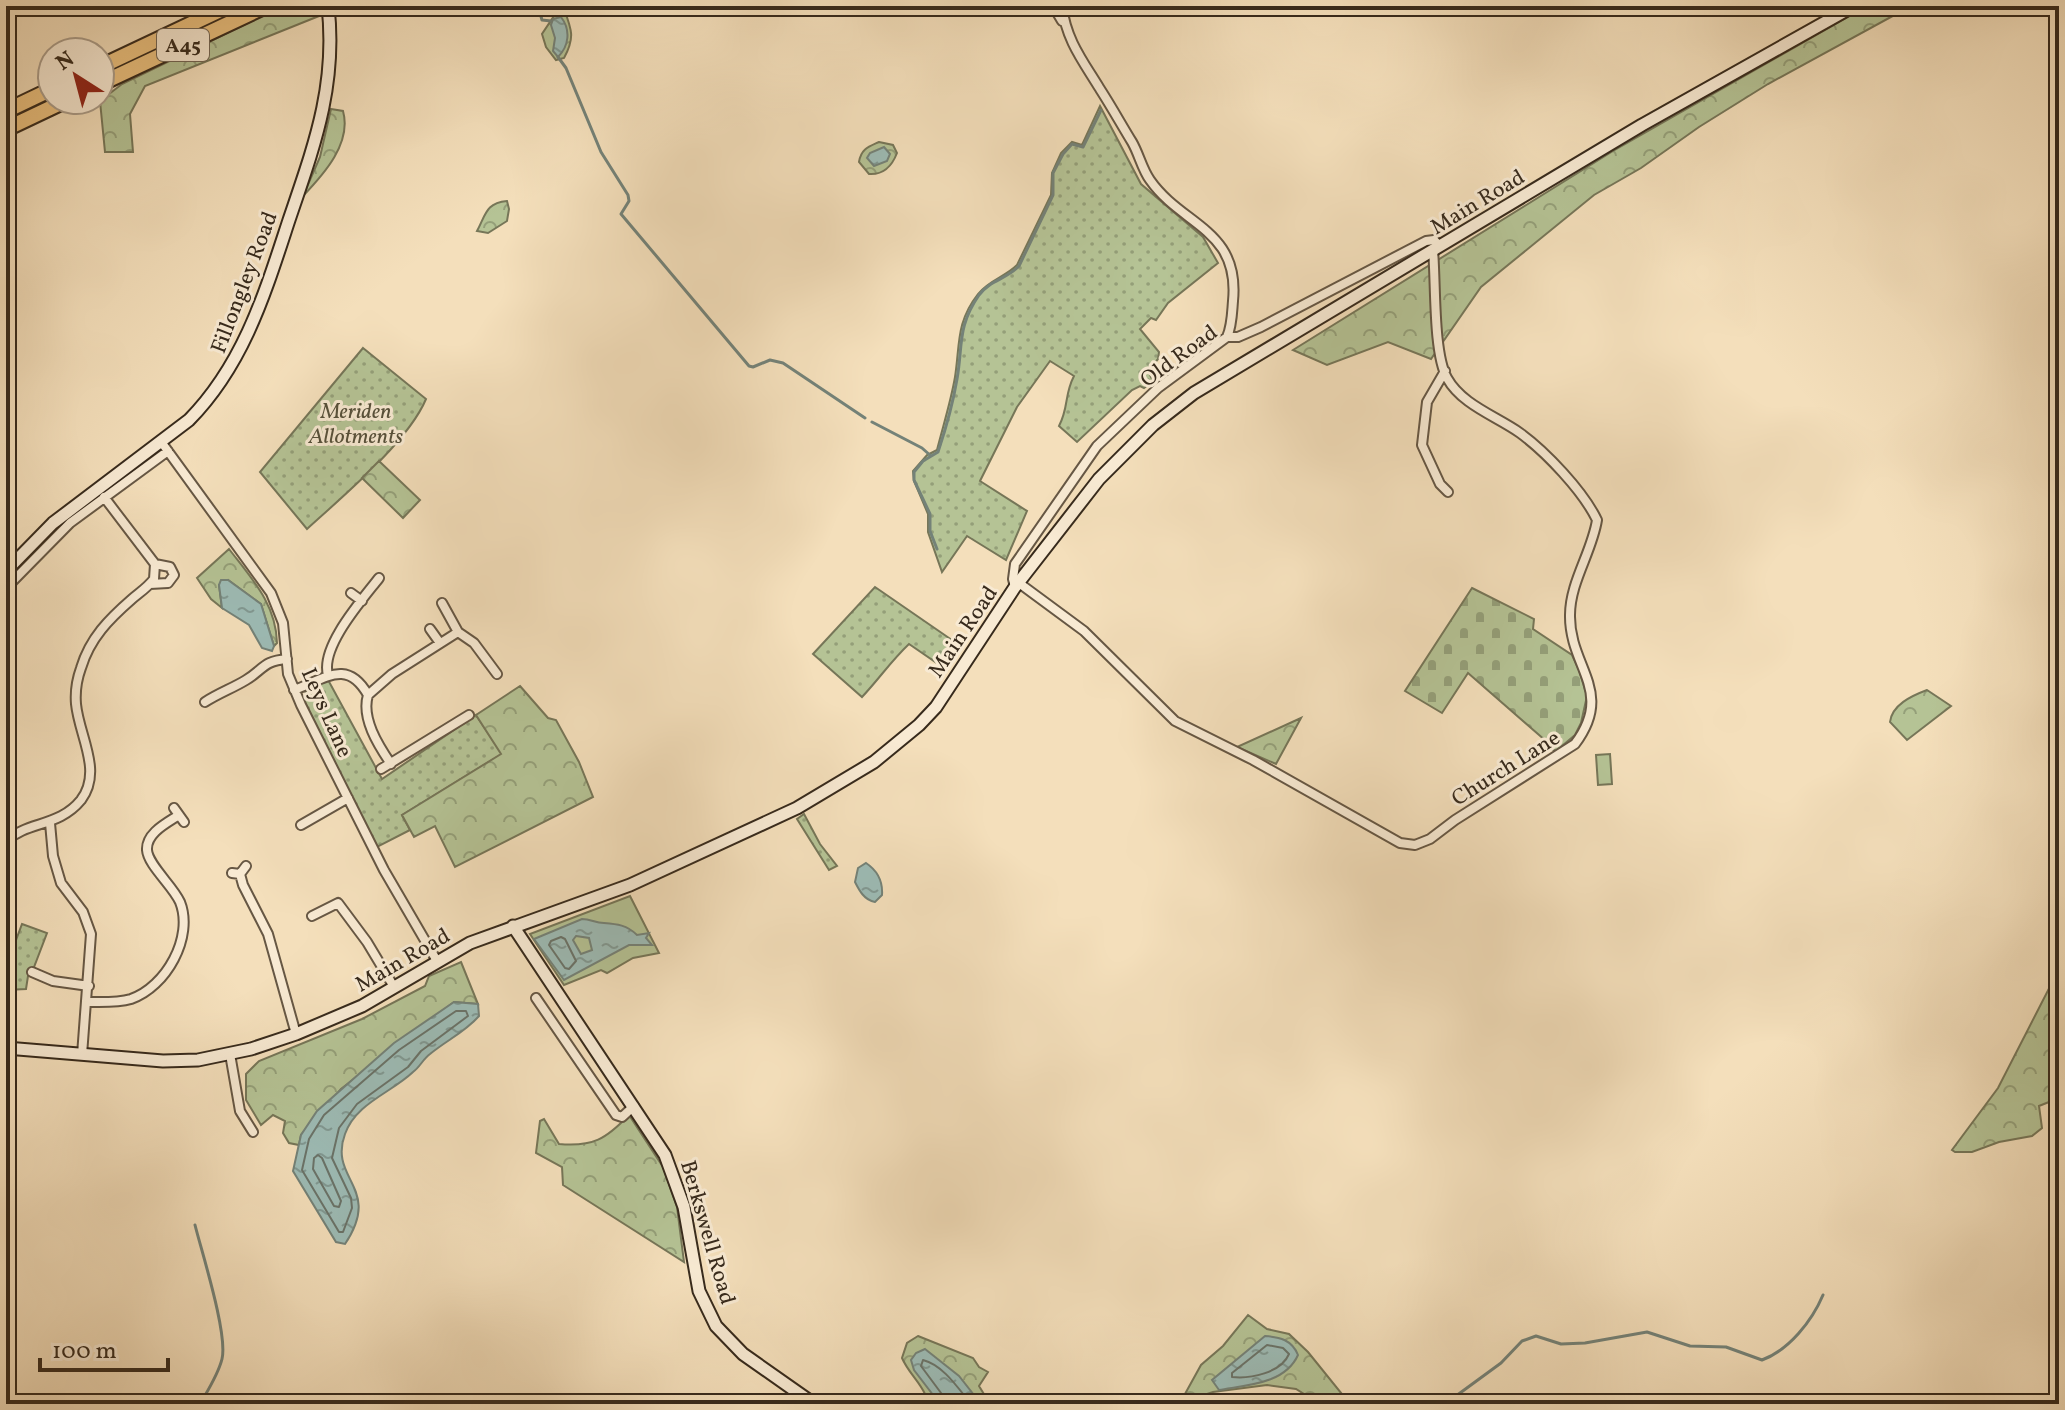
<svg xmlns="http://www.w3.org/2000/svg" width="2065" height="1410" font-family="Vollkorn,serif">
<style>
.grass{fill:url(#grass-dots);stroke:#767658;stroke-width:2}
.forest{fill:url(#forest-crowns);stroke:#767658;stroke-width:2}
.cemetery{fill:url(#cemetery-stones);stroke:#767658;stroke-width:2}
.park{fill:#b5c395;stroke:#767658;stroke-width:2}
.water{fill:url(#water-ripples);stroke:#748278;stroke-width:2;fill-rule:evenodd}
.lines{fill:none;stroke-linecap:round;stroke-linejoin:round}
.shore{stroke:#6a7369;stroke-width:2}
.stream{stroke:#748278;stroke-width:3}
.street-casing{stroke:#665744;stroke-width:12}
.secondary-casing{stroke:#372a1c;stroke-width:15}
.highway-casing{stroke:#372a1c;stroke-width:18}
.street{stroke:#f8ead3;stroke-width:8}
.secondary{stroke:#f8ead3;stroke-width:11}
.highway{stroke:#eac07e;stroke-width:14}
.labels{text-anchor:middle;stroke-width:6;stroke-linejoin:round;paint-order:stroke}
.shield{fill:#f8ead3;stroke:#716453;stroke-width:2}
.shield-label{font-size:20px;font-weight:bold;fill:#372a1c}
.street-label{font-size:22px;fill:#372a1c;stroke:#f8ead3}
.park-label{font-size:22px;font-style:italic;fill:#56503a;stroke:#f8ead3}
</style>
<defs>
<pattern id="grass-dots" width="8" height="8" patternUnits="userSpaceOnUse" patternTransform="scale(2)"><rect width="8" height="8" fill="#b5c395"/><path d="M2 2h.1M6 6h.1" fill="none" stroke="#949f79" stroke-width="1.8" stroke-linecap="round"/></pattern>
<pattern id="forest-crowns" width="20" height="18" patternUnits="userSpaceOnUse" patternTransform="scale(2)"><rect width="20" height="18" fill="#b5c395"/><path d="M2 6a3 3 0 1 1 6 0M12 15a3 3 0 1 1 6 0" fill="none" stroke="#949f79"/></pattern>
<pattern id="cemetery-stones" width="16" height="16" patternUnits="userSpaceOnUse" patternTransform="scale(2)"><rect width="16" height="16" fill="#b5c395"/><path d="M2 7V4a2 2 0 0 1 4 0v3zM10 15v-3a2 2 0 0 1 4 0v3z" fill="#949f79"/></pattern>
<pattern id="water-ripples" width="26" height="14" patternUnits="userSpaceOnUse" patternTransform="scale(2)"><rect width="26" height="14" fill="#9dbcb6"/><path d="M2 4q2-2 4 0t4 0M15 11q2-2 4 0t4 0" fill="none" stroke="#819993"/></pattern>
</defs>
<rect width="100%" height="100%" fill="#f4dfbb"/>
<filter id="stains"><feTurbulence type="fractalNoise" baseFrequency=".0025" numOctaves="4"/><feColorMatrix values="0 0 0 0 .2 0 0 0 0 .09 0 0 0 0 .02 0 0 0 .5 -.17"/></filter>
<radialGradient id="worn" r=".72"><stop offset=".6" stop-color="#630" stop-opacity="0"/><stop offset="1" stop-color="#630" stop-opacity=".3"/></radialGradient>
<!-- grass -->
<path class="grass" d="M1100,106L1141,184L1203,237L1218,263L1168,303L1156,320L1151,318L1140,329L1159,352L1158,359L1148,371L1153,381L1144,388L1140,386L1132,390L1077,442L1059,426C1069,407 1064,395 1074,376L1050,361L1017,407L980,481L1027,511L1006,560L967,536L942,572L928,532V514L914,481L913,471L927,455L937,450C943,426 951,401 955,377C960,344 956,322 978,294C989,280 1005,277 1017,265L1051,195L1052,173L1061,153L1072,142L1082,145Z
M363,348L426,399C408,442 342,497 307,529L260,472Z
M875,587L962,647L947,670L909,644C891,661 879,679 862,697L813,654Z
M327,678L382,779L476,715L502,754L402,815L410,830L377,847L304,701L306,690Z
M804,814L820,844L837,866L829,870L797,819Z
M22,924L47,933L31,975L28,976L26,989L6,990V967Z"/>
<!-- forest -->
<path class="forest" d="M283,6H318L319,16L145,86L130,114L133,152H105L100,101L122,84Z
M1867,6H1911L1768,84L1699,127L1641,168L1594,195L1481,287L1431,359L1388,342L1327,365L1293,350L1613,151Z
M564,9C572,30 575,38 564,58L556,60L546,47L542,34L558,10Z
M331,109L343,111C352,143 324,174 303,196L320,157Z
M879,142L893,145L897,153C892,166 883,175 869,174L859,162C861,149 868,147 879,142Z
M507,201L509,209L507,221L488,233L477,231C486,214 486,203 507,201Z
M379,461L420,500L403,518L362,478Z
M229,549C252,579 276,604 277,643L274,646L261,604L228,580L219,585L222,608L211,599L197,578Z
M520,686L548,718L556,720L579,762L593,797L455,867L435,826L414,837L402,815L501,754L476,715Z
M1927,690L1951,706L1907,740L1890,722C1892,705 1911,696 1927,690Z
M1301,718L1276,764L1237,747Z
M461,962L478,1004L454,1002L341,1089L301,1135L299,1145L289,1143L283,1133L285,1121L273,1115L261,1125L246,1100V1074L259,1061L362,1019L425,986L429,976Z
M2059,969V1098L2039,1106L2042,1128L2032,1136L1999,1142L1972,1152H1955L1952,1150L1998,1088Z
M629,1115L663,1167L677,1207L684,1262L563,1185L562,1167L536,1153L540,1121L544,1119L559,1144C593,1147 606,1139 629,1115Z
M1248,1315L1267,1329L1289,1334L1308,1352L1350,1404H1320L1296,1389L1267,1385L1213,1392L1180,1403L1201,1365L1223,1346Z
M918,1336L973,1358L979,1367L988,1372L979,1386L990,1404L922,1402L925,1394C919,1381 908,1372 902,1358L907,1343Z"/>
<!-- cemetery -->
<path class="cemetery" d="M1472,588L1534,619L1533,629L1572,655L1579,670L1587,696L1581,723L1575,735L1556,751L1547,747L1546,741L1468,673L1442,713L1405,691Z"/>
<!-- park -->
<path class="park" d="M1610,754L1612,784L1598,785L1596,755Z
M630,896L659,953L633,958L607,973L601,970L564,985L530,934Z"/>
<!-- water -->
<path class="water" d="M561,17C571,30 569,46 558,57L553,51L555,38L551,25L553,19Z
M884,147L890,154L887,161L874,166L867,158L870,153Z
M221,580H228L261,604L274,646L272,651L262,648L249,625L222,608L219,585Z
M866,863C878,871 883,881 882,895L875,902C864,900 859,890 855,882L858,868Z
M582,919C591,919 595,923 604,923C617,924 627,925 637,935L649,933L646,938L652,945H629L564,980L534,939ZM576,936L589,938L592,950L581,954L573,940Z
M454,1002L478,1004L479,1016C465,1032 447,1040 430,1054C423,1059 420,1067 413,1072C391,1093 356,1103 345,1134C328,1180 383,1187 345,1244L336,1242L293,1171L301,1135L317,1111L394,1043Z
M1265,1336C1280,1337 1292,1340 1298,1355C1285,1384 1247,1385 1219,1390L1212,1380Z
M925,1349L959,1376L981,1404H940L914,1370L911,1360L916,1353Z"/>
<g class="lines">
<!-- shore -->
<path class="shore" d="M561,937L565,939L576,961L569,969L565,968L549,945L551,941Z
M456,1011H466L468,1016L421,1051L408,1067L357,1104L339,1128L332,1158L351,1198L352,1208L343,1232H339L302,1170L309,1139L324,1115L399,1050Z
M318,1155L322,1158L341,1201L339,1207L334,1206L313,1169L314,1158Z
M1267,1345L1283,1348L1289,1354C1281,1373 1250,1379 1232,1377V1373Z
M946,1404L944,1397L921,1366L923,1360C943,1365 958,1388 971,1404"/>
<!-- stream -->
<path class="stream" d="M538,6L542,20L551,21
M558,57L566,68L601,152L628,195L629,201L621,214L749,366L753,367L770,360L783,363L865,418
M872,422L922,448L931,456
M937,549L930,531V514L914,480V472L923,461L938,452C946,428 953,403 957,379C963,345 957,327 979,295C990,280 1007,279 1019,266L1053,195V173L1063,154L1072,144L1083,147L1101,110
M195,1225C202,1253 228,1334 222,1359C218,1375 208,1390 200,1404
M1445,1404L1501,1363L1522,1341L1536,1336L1561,1344L1585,1343L1647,1332L1690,1346L1726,1347L1762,1360C1789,1350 1812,1321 1823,1295"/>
<!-- street casing -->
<g class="street-casing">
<path id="street" d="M1053,6L1062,21
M1062,6C1066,40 1083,61 1100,89C1111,106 1121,124 1132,142C1139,154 1142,169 1150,180C1182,226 1240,229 1233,301C1232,313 1232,326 1227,337
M1445,371L1427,402L1422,445L1440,484L1448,492
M162,443L271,593L283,623L288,674L301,705L384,870L437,961
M1019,583L1084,631L1175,721L1253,760L1400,843L1415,845L1430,839L1455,820L1575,744C1615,691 1569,667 1570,615C1570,582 1592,552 1597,520C1583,491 1546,452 1520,433C1496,416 1462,405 1447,378C1433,352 1436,283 1433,250
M150,584L168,583L174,575L170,567L155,564
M1015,587L1013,579L1015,564L1097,446L1158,388L1227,337H1238L1261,327L1426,241L1434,240L1440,246
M6,588L70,523L168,451
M351,593L362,601
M442,603L458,632L474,643L497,674
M430,629L440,643
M328,675C320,647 362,600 379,578
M294,690C325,679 347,658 368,695C361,718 378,745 391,764
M368,695L392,674L458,632
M205,702C219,693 233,688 246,680C264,669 263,661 287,659
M381,769L469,715
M174,808L184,822
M50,823L53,856L61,883L83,912L91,934L82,1055
M301,825L348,798
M6,841C28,821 59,827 81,800C103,771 79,736 76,704C75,692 77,679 81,668C90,638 109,619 132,599C139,593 148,587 154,579L155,564L104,497
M232,873L240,874L246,866
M240,874L243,885L268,934L296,1034
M312,916L338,903L367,942L394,987
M32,972L53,981L89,986
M536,998L616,1115L622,1117L634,1106
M88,1002C102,1002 117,1003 131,999C166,987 194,937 180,902C173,886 148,865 147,850C146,833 167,823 179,815
M230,1054L240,1111L253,1132"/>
</g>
<!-- secondary casing -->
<g class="secondary-casing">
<path id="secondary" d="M6,571L53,523L189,420C244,364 265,293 289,220C314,146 337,86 328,6
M513,926L665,1155L684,1207L699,1291L716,1326L743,1354L814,1404
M6,1048L163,1061L198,1060L251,1049L296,1034L362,1006L470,943L630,885L797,808L874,762L919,725L936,707L1015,587L1099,479L1153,425L1194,393L1642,125L1854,6"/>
</g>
<!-- highway casing -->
<g class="highway-casing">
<path id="highway" d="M100,67L229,6
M100,84L266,6
M6,111L52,89
M6,129L67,100"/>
</g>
<!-- street -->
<use href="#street" class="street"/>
<!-- secondary -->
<use href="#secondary" class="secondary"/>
<!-- highway -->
<use href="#highway" class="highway"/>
</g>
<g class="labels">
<!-- shield labels -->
<rect class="shield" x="157" y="29" width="52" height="32" rx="6"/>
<g class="shield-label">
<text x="183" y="52">A45</text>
</g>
<!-- street labels -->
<g class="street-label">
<text transform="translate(1477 201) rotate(-31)" y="8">Main Road</text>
<text transform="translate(243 282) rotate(-69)" y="8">Fillongley Road</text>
<text transform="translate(1178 355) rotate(-36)" y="8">Old Road</text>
<text transform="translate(962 631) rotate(-56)" y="8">Main Road</text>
<text transform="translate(328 712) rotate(66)" y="8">Leys Lane</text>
<text transform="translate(1505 767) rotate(-32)" y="8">Church Lane</text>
<text transform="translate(402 959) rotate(-30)" y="8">Main Road</text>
<text transform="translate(709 1232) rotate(74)" y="8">Berkswell Road</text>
</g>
<!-- park labels -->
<g class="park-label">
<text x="356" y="418">Meriden<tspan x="356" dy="25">Allotments</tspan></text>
</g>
</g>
<!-- margin -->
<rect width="2065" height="1410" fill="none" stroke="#f4dfbb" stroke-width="32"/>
<rect x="8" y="8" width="2049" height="1394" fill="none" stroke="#372a1c" stroke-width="4"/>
<rect x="16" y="16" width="2033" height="1378" fill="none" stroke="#372a1c" stroke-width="2"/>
<!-- north arrow -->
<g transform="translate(76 76) rotate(324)"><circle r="38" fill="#f8ead3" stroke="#ab9d8a" stroke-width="2"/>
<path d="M0-6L14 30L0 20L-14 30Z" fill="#8f2418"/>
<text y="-12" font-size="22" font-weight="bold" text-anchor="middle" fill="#372a1c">N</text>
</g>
<!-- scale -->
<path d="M40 1358v12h128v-12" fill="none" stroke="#372a1c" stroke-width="4"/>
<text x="52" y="1358" font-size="24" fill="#372a1c" stroke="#f8ead3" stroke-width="6" paint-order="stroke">100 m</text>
<rect width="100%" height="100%" filter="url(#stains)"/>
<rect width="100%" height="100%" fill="url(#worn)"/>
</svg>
